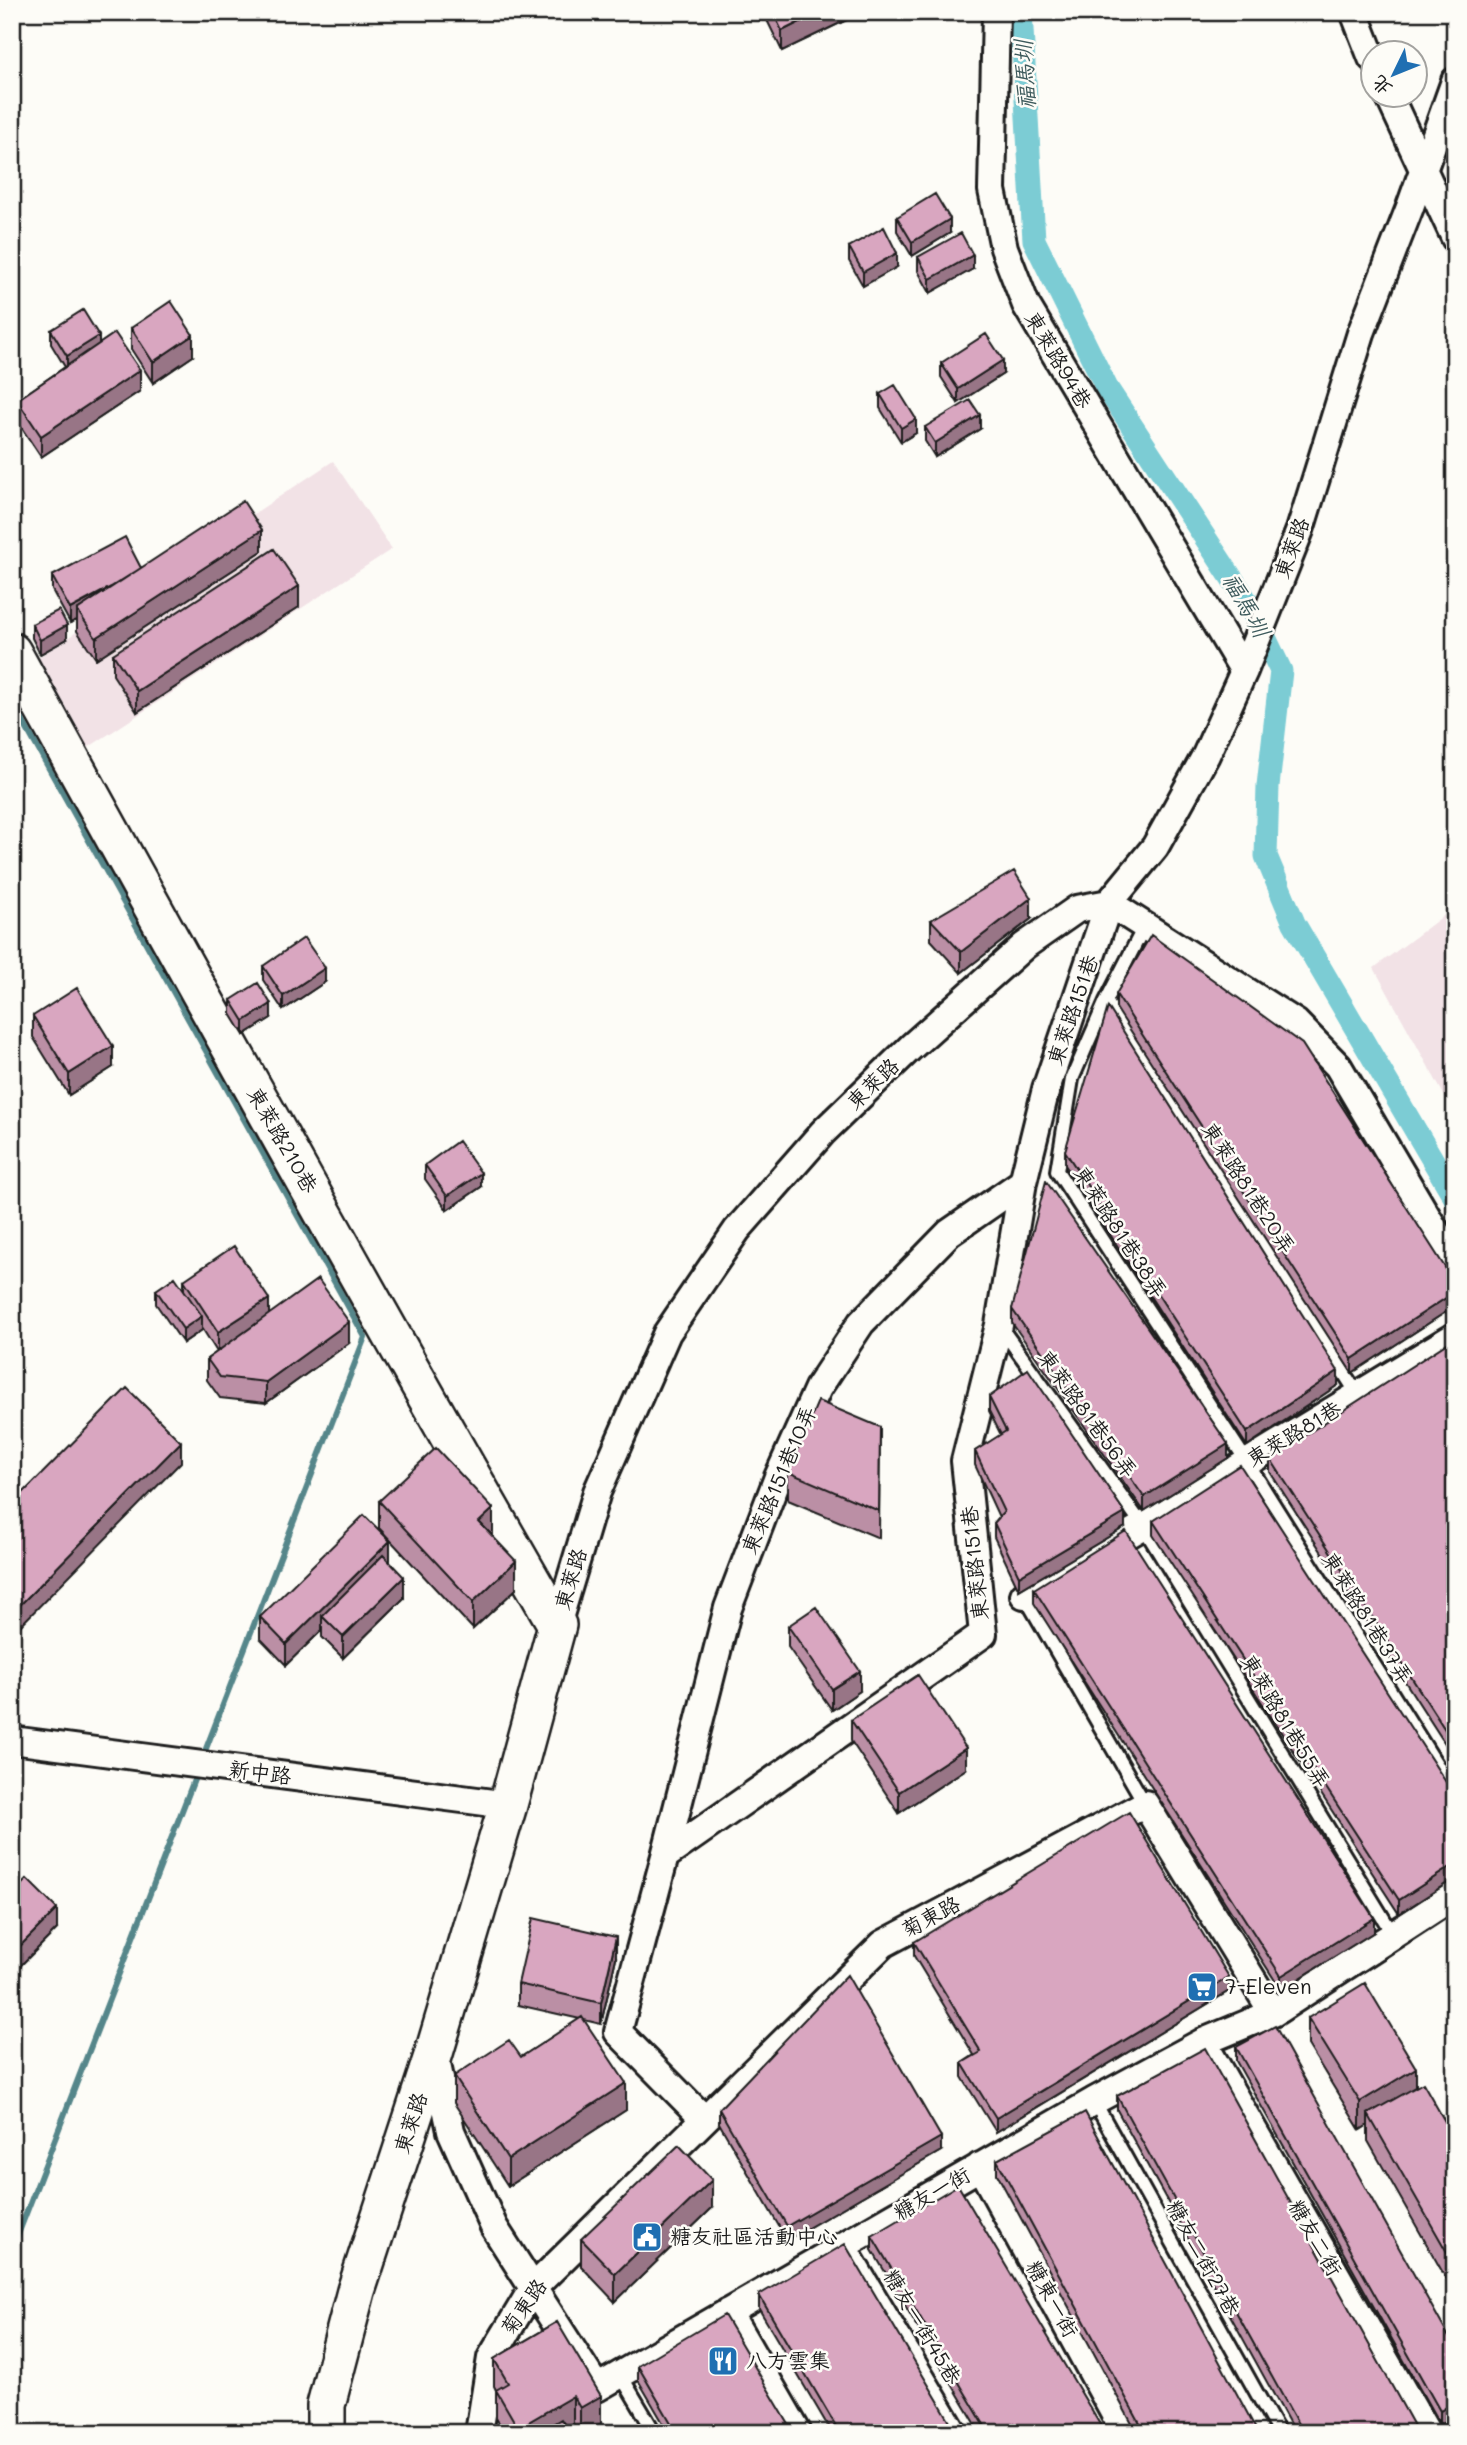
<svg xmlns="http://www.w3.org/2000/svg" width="1467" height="2445" font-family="Mali,'LXGW WenKai TC',sans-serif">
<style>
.built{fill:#f2e2e6}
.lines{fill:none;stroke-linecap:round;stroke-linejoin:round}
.stream{stroke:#55868a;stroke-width:6}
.canal{stroke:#7bccd4;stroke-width:23}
.lane-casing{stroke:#1c1c1c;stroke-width:18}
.street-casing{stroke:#1c1c1c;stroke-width:32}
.secondary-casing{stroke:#1c1c1c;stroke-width:42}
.lane{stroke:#fdfcf7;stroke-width:12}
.street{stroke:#fdfcf7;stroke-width:26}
.secondary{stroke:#fdfcf7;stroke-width:37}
.wall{fill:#bb8fa5;stroke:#1c1c1c;stroke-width:2}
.shaded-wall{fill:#987486;stroke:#1c1c1c;stroke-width:2}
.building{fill:#d9a6c0;stroke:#1c1c1c;stroke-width:2}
.labels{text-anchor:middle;stroke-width:5;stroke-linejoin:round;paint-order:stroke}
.street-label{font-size:21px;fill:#1c1c1c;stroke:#fdfcf7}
.poi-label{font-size:21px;fill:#1c1c1c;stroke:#fdfcf7;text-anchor:start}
.water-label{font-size:23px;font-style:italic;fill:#3d5a5c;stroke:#fdfcf7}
</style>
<rect width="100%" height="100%" fill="#fdfcf7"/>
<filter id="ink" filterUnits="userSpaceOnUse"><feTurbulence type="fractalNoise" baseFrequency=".0143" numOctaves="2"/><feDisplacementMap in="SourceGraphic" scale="14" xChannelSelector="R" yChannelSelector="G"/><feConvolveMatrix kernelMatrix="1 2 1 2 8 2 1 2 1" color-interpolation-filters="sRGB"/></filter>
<g filter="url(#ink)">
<!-- built -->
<path class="built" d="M333,461L392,549L83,751L33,661Z
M1455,907V1115L1374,968Z"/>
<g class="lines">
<!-- stream -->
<path class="stream" d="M12,702L365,1337L202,1759
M12,2250L197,1772"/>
<!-- canal -->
<path class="canal" d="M1021,12L1034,240L1107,388L1250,606L1281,671L1268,786L1266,856L1294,923L1455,1198"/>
<!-- lane casing -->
<g class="lane-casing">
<path id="lane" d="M1144,927L1106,1001L1072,1079L1057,1171L1247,1462L1455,1794
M1106,1001L1358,1395
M999,1325L1143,1526L1394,1936
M1024,1595L1145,1804
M1094,2101L1279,2433
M848,2242L962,2433
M620,2374L655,2433"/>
</g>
<!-- street casing -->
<g class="street-casing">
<path id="street" d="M996,12L992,190L1004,248L1026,305L1244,671
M1354,12L1372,58
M1388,94L1455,238
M1109,903L1296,1023L1338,1066L1455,1264
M1024,1595L1143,1526L1455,1336
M557,1625L597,1492L667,1333L737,1230L823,1132L911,1047L1024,946L1077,909L1109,903L1155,847L1206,755L1244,671L1300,530L1361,333L1410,207L1455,81
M12,1740L508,1805
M665,1856L983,1634L965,1461L999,1325L1023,1182L1046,1089L1109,903
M1203,2042L1427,2433
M435,2055L451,2131L494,2227L597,2388L1094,2101L1203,2042L1273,2013L1455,1895
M704,2119L618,2032L665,1856L728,1608L778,1477L818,1388L861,1323L949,1233L1023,1182
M980,2166L1125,2433
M728,2312L798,2433
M479,2433L491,2358L533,2288L883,1944L1145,1804L1273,2013"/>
</g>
<!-- secondary casing -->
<g class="secondary-casing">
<path id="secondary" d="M12,652C191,978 371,1303 557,1625L508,1805L434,2053L356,2291L326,2405V2433"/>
</g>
<!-- lane -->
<use href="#lane" class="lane"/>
<!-- street -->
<use href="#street" class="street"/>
<!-- secondary -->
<use href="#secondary" class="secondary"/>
</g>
<!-- wall -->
<path class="wall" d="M766,12H861V13L782,51L766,18Z
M897,217L950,233L912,256L897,231Z
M849,247L897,267L863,286L849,261Z
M918,257L973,269L930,293L918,271Z
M131,328L193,356L153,383L131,349Z
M51,330L99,344L140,391L41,457L17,421V400L65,367L51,344Z
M941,363L1003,374L958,403L941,377Z
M880,394L916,433L901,442L880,408Z
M925,427L980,429L935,457L925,441Z
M262,551L96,659L77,631V620L70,623L52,590V576L141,568Z
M299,607L137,712L113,675V654Z
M32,624L67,639L40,654L32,638Z
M1031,919L961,973L931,940V920Z
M263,966L325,982L283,1010L263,980Z
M1116,994L1455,1283V1306L1352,1373L1116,1008Z
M231,1000L271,1018L244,1035L231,1014Z
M33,1016L113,1067L69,1095L33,1037Z
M1065,1151L1338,1385L1247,1446L1065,1165Z
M425,1165L481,1187L447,1210L425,1179Z
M184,1280L269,1314L349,1343L266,1403L220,1398L207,1380V1359L217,1352L202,1328V1330L183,1343L156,1304V1290L184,1289Z
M1012,1309L1228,1458L1144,1511L1012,1323Z
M1455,1359V1759L1270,1472V1458Z
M989,1397L1125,1527L1019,1590L994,1537V1523L999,1517L975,1465V1451L1001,1435L989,1411Z
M880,1427L879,1538L788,1500V1472Z
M379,1501L493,1537L516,1589L473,1629L379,1528Z
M1153,1521L1455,1796V1878L1399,1914L1153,1535Z
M390,1562V1563L404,1598L343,1658L322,1637V1630L286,1665L260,1638V1617Z
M1034,1589L1374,1932L1281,1990L1034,1603Z
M788,1626L860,1691L832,1710L788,1647Z
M851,1720L966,1769L899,1813L851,1741Z
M12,1894L57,1929L14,1972L12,1970Z
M914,1942L1229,1991L996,2132L962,2077V2063L974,2055L914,1956Z
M616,1958L601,2024L584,2020L626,2110L508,2186L454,2103V2076L521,2057L580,2019L518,2005V1984Z
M1308,2018L1416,2086L1455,2139V2294L1368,2141V2125L1360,2130L1308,2045Z
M1236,2047L1455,2348L1440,2425L1236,2061Z
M1117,2096L1418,2433H1295L1117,2110Z
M719,2109L941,2151L787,2240L719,2123Z
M997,2160L1258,2433H1137L997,2174Z
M712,2208L615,2302L581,2266V2239Z
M872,2236L1105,2433H981L872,2250Z
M759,2295L957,2433H832L759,2309Z
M557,2322L601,2423L584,2433H578L573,2423L566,2427L570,2433H505L496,2418V2390L494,2386V2359Z
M638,2366L794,2433H669L638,2380Z"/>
<!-- shaded-wall -->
<path class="shaded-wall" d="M820,12H861V13L782,51V31Z
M950,219V233L912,256V242Z
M897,253V267L863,286V272Z
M973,255V269L930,293V279Z
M193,335V356L153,383V362Z
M99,336V350L67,370V356Z
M1003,360V374L958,403V389Z
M140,370V391L41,457V436Z
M980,415V429L935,457V443Z
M916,419V433L901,442V428Z
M15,455V469L12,471V457Z
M262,530V551L96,659V638Z
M143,571L77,610V620L70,623V609Z
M299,586V607L137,712V691Z
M67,625V639L40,654V640Z
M1031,898V919L961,973V952Z
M325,968V982L283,1010V996Z
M271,1004V1018L244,1035V1021Z
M113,1046V1067L69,1095V1074Z
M481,1173V1187L447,1210V1196Z
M1455,1292V1306L1352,1373V1359Z
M269,1299V1320L218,1353V1332Z
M202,1316V1330L183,1343V1329Z
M349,1322V1343L266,1403V1382Z
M1338,1371V1385L1247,1446V1432Z
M181,1442V1462L13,1633V1612Z
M1228,1444V1458L1144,1511V1497Z
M493,1509V1536L479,1522Z
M1125,1513V1527L1019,1590V1576Z
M390,1541V1562L329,1623L322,1616V1630L286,1665V1644Z
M516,1561V1589L473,1629V1602Z
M404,1577V1598L343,1658V1637Z
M860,1671V1691L832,1710V1689Z
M966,1748V1769L899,1813V1792Z
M1455,1864V1878L1399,1914V1900Z
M57,1909V1929L14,1972V1952Z
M1374,1918V1932L1281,1990V1976Z
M616,1937V1958L601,2024V2003Z
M1229,1977V1991L996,2132V2118Z
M1416,2068V2095L1368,2114V2125L1360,2130V2102Z
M626,2083V2110L508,2186V2159Z
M941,2137V2151L787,2240V2226Z
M712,2180V2208L615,2302V2274Z
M573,2396V2423L557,2433H518V2428Z
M601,2396V2423L584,2433H580V2408Z
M1455,2402V2416L1440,2425V2411Z"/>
<!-- building -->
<path class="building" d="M773,12H820L782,31Z
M935,194L950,219L912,242L897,217Z
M884,227L897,253L863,272L849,247Z
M961,233L973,255L930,279L918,257Z
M171,301L193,335L153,362L131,328Z
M83,310L99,336L67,356L51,330Z
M115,333L140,370L41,436L17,400Z
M986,334L1003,360L958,389L941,363Z
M895,385L916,419L901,428L880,394Z
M970,400L980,415L935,443L925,427Z
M243,501L262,530L96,638L77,610Z
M125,537L141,568L111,587L70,609L52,576Z
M274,549L299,586L137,691L113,654Z
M59,610L67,625L40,640L32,624Z
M1014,871L1031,898L961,952L931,920Z
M1151,935L1302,1044L1455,1283V1292L1352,1359L1116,994Z
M304,938L325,968L283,996L263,966Z
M258,983L271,1004L244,1021L231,1000Z
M77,988L113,1046L69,1074L33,1016Z
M1108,1007L1338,1371L1247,1432L1065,1151Z
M458,1141L481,1173L447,1196L425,1165Z
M1046,1181L1228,1444L1144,1497L1012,1309Z
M234,1246L269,1299L218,1332L184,1280Z
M175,1277L202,1316L183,1329L156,1290Z
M318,1279L349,1322L266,1382L220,1377L207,1359Z
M1452,1340L1455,1359V1745L1270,1458Z
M1028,1369L1125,1513L1019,1576L994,1523L1004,1512L975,1451L1006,1431L989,1397Z
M127,1388L181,1442L13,1612L12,1504Z
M818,1401L880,1427L879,1511L788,1472Z
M436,1448L493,1509L479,1522L516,1561L473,1602L379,1501Z
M1240,1465L1455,1796V1864L1399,1900L1153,1521Z
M364,1515L390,1541L286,1644L260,1617Z
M1126,1531L1374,1918L1281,1976L1034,1589Z
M383,1555L404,1577L343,1637L322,1616Z
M816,1607L860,1671L832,1689L788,1626Z
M918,1675L966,1748L899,1792L851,1720Z
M1129,1812L1229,1977L996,2118L962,2063L981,2052L914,1942Z
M27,1879L57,1909L14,1952L12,1950V1894Z
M533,1918L616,1937L601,2003L518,1984Z
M847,1975L941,2137L787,2226L719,2109Z
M1365,1983L1416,2068L1360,2102L1308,2018Z
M582,2017L626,2083L508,2159L454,2076L509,2040L521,2057Z
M1275,2026L1455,2348V2402L1440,2411L1236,2047Z
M1205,2048L1418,2433H1303L1117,2096Z
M1423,2083L1455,2139V2266L1368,2114Z
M1085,2112L1258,2433H1145L997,2160Z
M679,2145L712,2180L615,2274L581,2239Z
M958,2185L1105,2433H989L872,2236Z
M845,2244L957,2433H840L759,2295Z
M724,2315L794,2433H677L638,2366Z
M557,2322L601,2396L580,2408L573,2396L518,2428L496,2390L508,2383L494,2359Z
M561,2419L570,2433H538Z"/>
</g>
<!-- icons -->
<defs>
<g id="supermarket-square" transform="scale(1.575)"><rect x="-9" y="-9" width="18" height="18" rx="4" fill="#1f6fb2" stroke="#fdfcf7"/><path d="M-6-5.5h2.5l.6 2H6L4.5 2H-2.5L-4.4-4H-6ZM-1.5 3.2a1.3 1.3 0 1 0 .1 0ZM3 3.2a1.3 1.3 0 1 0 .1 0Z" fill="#fff"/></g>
<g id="civic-square" transform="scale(1.575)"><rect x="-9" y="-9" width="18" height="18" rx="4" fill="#1f6fb2" stroke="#fdfcf7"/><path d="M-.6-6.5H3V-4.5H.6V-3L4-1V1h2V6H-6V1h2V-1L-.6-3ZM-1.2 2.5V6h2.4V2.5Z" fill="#fff"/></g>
<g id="restaurant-square" transform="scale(1.575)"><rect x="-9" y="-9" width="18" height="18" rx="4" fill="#1f6fb2" stroke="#fdfcf7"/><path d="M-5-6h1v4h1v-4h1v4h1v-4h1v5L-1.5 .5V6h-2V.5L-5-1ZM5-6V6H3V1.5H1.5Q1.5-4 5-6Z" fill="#fff"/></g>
</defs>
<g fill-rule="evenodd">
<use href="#supermarket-square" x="1202" y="1987"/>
<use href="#civic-square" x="647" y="2237"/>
<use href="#restaurant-square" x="723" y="2361"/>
</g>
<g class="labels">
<!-- street labels -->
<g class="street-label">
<text transform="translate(1058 360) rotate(59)" y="7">東萊路94巷</text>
<text transform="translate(1292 548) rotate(-70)" y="7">東萊路</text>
<text transform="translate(1073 1010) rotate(-71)" y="7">東萊路151巷</text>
<text transform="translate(873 1084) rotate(-44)" y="7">東萊路</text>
<text transform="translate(282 1140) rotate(60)" y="7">東萊路210巷</text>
<text transform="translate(1248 1188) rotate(57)" y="7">東萊路81巷20弄</text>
<text transform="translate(1120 1232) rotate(57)" y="7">東萊路81巷38弄</text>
<text transform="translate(1087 1414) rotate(54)" y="7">東萊路81巷56弄</text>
<text transform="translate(1294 1434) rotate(-31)" y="7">東萊路81巷</text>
<text transform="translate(779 1480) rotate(-67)" y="7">東萊路151巷10弄</text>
<text transform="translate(975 1563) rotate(-96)" y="7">東萊路151巷</text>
<text transform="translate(571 1579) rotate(-73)" y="7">東萊路</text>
<text transform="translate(1367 1618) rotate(58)" y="7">東萊路81巷37弄</text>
<text transform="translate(1285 1721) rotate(59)" y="7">東萊路81巷55弄</text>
<text transform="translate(260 1773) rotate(7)" y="7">新中路</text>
<text transform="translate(931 1917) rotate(-28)" y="7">菊東路</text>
<text transform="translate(411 2123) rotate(-72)" y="7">東萊路</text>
<text transform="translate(932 2194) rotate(-30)" y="7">糖友一街</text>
<text transform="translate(1315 2238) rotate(60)" y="7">糖友二街</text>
<text transform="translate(1203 2258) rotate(61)" y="7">糖友二街27巷</text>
<text transform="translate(1052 2299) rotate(61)" y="7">糖東一街</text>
<text transform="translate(524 2307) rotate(-55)" y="7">菊東路</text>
<text transform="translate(922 2327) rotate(59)" y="7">糖友一街45巷</text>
</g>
<!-- poi labels -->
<g class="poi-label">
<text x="1225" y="1994">7-Eleven</text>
<text x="670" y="2244">糖友社區活動中心</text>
<text x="746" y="2368">八方雲集</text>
</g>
<!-- water labels -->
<g class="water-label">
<text transform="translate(1025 75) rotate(-93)" y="8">福馬圳</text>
<text transform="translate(1246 605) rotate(60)" y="8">福馬圳</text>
</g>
</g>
<!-- margin -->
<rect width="1467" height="2445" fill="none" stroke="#fdfcf7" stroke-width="42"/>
<rect x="21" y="21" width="1425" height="2403" fill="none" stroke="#1c1c1c" stroke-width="2.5" filter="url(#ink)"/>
<!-- north arrow -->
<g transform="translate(1394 74) rotate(227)"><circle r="33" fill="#fdfcf7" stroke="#a3a29f" stroke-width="2"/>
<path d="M0-5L12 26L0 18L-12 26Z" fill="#1f6fb2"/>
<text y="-10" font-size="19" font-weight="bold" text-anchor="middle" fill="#1c1c1c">北</text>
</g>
</svg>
